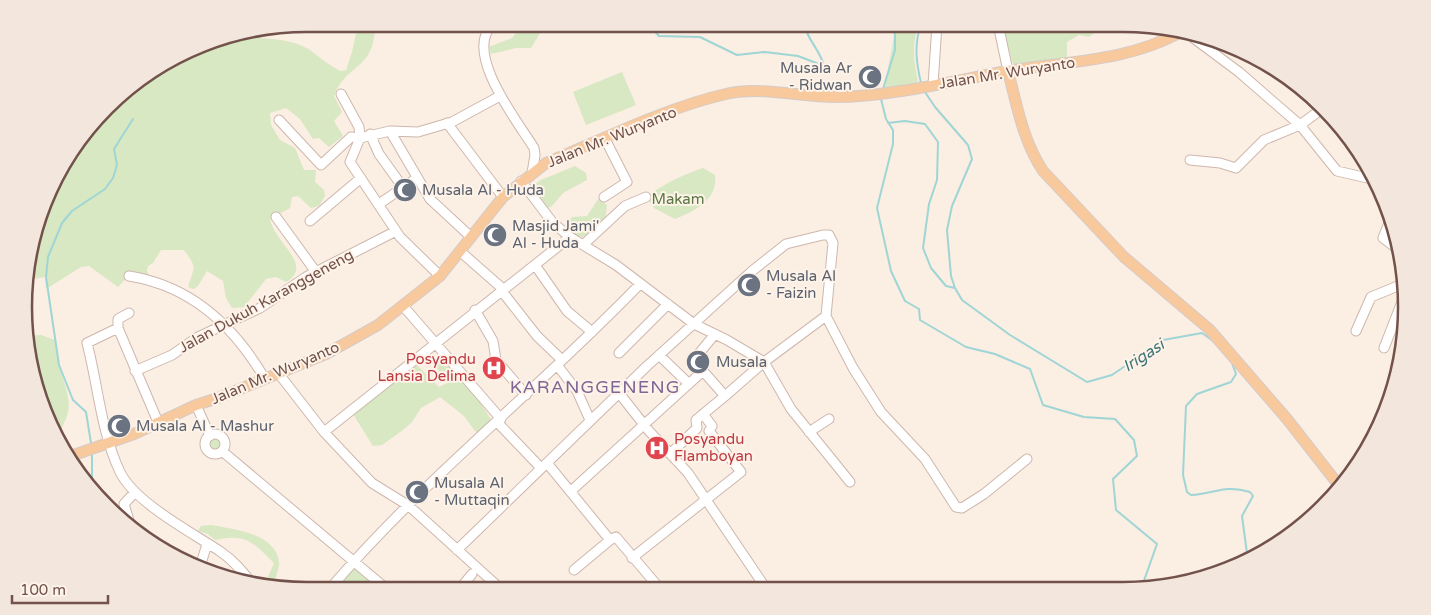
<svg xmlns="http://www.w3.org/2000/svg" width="1431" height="615" font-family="'Varela Round',sans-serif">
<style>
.green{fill:#d7e8c2}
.water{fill:#b8e4e4;stroke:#9fd5d5}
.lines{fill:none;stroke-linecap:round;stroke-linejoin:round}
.stream{stroke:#9fd5d5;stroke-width:2}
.minor-casing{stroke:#ceb7ad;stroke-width:11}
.major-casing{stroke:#d5cbc9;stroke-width:12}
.minor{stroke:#fff;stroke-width:9}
.major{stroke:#f8c99d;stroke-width:10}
.labels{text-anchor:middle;stroke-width:4;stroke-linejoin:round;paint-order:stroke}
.worship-label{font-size:15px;fill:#5b616d;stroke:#fef3e9;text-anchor:start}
.street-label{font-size:15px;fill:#72524a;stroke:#fef3e9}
.park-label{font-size:15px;fill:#5a7842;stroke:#fef3e9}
.health-label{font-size:15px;fill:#be3a42;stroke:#fef3e9;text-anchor:end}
.water-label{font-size:16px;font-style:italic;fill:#3f7677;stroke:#fef3e9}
.quarter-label{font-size:18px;letter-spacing:1px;fill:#7e6695;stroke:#fef3e9}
.rim{fill:none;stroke:#72524a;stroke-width:2.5}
</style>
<rect width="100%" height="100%" fill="#fbeee3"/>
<!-- green -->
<path class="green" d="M358,24H375C375,71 347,62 334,96L342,112L334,121L343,136L329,147L319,138L313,139L300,119L286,108L270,113L271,125L280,140L295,148L304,170H316L315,182L324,190L325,196L319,206L311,208L298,196L292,197L290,208L270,219C274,243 315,265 286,282L276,277L266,279L244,307L232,308L226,298L223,281L207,271L198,286L194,289L188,287C194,266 198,269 184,250H161L153,263L148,266L147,271L149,275H129L118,287L89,266L81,267L46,289L45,277L28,280L29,252L62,166L121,94L216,39L257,32L260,38C275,39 297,41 310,50C320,58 329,65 340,71L346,70L352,52Z
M523,24H560L543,28L531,48H516L491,54L489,47L512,38Z
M880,24H919C911,44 914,62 918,82L885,91C886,71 892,54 894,34Z
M1001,24H1114L1106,33L1097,31L1089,37L1079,35L1067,42V59L1014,67Z
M622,72L636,105L586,125L573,92Z
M575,166L586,173L587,180L563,193L551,207L546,208L542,204L534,185L541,180Z
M703,168L715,175C718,200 695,211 675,219L654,208L646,197C664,184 682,175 703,168Z
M598,199L607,205L605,224L582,237L574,235L566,227V221L573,217L587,216Z
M41,335L55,340C56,349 57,359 60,368C68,398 76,406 57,436L26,345V336Z
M444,359L455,372L446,379L435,366Z
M414,362L439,387L458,378L478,399L492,421L478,435L464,416L440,397L421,408L412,422L403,430L382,445L373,446L353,414Z
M207 444a8 8 0 1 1 16 0a8 8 0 1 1-16 0Z
M211,525C232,529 277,533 279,563C279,569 275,579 273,586L265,584L274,563C253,542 246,533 215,540L208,534L198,531L201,526Z
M353,565L385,591H331Z"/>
<!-- water -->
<path class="water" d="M411,581L423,591H432H402Z"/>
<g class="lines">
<!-- stream -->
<path class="stream" d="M648,24L659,36L700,37L737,55L765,52L798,56L824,66C820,49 806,39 805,24
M921,83C916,62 914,44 921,24
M883,89L895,50V33L883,24
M925,92L935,107L968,145L972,159L952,206L947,230L951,276L955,288L962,300L1010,335L1087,382L1112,375L1163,340L1202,333L1213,341
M881,99L886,119L893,130V144L877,208L891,271L905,301L919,309L920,320L966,347L995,354L1030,369L1043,405L1084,417L1115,419L1134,440L1137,456L1113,479L1116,510L1157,544L1141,589
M888,123L905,121L925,124L938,142L937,180L929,204L923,248L931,268L946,286L955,288
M1232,363L1236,374L1231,382L1197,394L1186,406L1183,475L1187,492L1191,495C1214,494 1224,484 1250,492L1253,496L1242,516L1248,561
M91,443L86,412L73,400L59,365L46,277L48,257L62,223L72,211L105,189L113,178L117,165L114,149L133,119
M92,453V486"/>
<!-- minor casing -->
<g class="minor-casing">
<path id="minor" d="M493,24C462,52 518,122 534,148L535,155L532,173
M998,24L1008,71
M1188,34L1239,72L1300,125L1337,171L1376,180
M933,85L937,24
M341,94L359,127L360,138L350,162L400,237L440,276
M279,120L321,165L351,137L360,138L390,131L418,132L452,122L500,96
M447,123L503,197
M390,131L430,199L471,237
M370,134L379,154L402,186
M1190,160L1220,163L1236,168L1264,140L1300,125L1322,109
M521,181L553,223L570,237L616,265L694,324L727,340L764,362L791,409L850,482
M604,197L627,182L605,139
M379,204L417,178
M276,217L316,272
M310,221L361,178
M1389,223L1383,238L1396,248
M583,245L625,206L646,197
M461,252L503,289
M535,265L567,311L592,332
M129,276C192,286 234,326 265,379
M501,290L537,336L562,360
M404,307L501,419
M475,310L493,341L496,360L526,395
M129,313L118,319V328L158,422
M118,328L87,343C98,385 101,432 120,472C135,503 193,533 221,552C233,560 242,571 251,582
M1356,331L1371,297L1405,283
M1384,348L1407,289
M619,353L668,304
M659,355L689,384
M557,365L577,391L590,420
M135,371L172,355L198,337L260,308L306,277L396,231
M702,372L692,362L715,334
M279,374L324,432L372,483L409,506L503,591
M619,393L649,431L688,473L767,590
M196,405L210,436
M497,422L541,468
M324,432L570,237
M809,432L829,419
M205 444a10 10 0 1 1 20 0a10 10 0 1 1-20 0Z
M222,451L389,591
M670,454L697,428L696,420L725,396
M547,463L610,540L616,537L661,590
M571,491L703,371L725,396L764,362L826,316
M131,527L124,504L135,492
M457,550L647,366L752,271L786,244L823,235H829L833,243L826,316L853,368L881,412L925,459L956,507L962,508L984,494L1027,459
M632,558L741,472L709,431L712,426L703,414
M200,567L207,544
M574,570L610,540
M328,591C422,480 539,389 640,284
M458,591L472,574"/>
</g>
<!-- major casing -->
<g class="major-casing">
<path id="major" d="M1008,71C1017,106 1023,141 1043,171L1124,257L1209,329L1287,419L1341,488
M68,457L134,434L196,405L218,398L326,354L378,325L440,276L503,197L546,163C601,140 668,107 726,94C760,86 800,97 835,97C889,97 953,81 1007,71C1066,61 1125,62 1179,33"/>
</g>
<!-- minor -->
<use href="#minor" class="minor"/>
<!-- major -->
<use href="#major" class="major"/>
</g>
<!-- icons -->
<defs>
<g id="mosque-disc" transform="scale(1.25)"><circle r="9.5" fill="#6b7280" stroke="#fef3e9"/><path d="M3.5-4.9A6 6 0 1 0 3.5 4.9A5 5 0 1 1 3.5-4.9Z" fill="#fff"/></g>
<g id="hospital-disc" transform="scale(1.25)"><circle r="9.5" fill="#e0444e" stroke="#fef3e9"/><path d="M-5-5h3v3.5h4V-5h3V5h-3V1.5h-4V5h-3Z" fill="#fff"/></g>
</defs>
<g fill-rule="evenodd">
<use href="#mosque-disc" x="870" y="77"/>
<use href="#mosque-disc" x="405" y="190"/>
<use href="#mosque-disc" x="495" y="235"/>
<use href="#mosque-disc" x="749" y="285"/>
<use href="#mosque-disc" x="698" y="362"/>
<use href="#hospital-disc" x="494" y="368"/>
<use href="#mosque-disc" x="119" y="426"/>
<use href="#hospital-disc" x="657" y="448"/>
<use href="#mosque-disc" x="417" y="492"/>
</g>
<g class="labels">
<!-- worship labels -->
<g class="worship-label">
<text x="852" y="73" text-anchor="end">Musala Ar<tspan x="852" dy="17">- Ridwan</tspan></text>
<text x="422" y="195">Musala Al - Huda</text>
<text x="512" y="231">Masjid Jami'<tspan x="512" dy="17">Al - Huda</tspan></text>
<text x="766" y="281">Musala Al<tspan x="766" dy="17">- Faizin</tspan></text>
<text x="716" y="367">Musala</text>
<text x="136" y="431">Musala Al - Mashur</text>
<text x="434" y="488">Musala Al<tspan x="434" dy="17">- Muttaqin</tspan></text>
</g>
<!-- street labels -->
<g class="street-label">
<text transform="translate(1007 73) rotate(-9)" y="5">Jalan Mr. Wuryanto</text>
<text transform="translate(612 137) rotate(-22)" y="5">Jalan Mr. Wuryanto</text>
<text transform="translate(266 301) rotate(-29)" y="5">Jalan Dukuh Karanggeneng</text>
<text transform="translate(275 373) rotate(-23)" y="5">Jalan Mr. Wuryanto</text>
</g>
<!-- park labels -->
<g class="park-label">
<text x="678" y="204">Makam</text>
</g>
<!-- health labels -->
<g class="health-label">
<text x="476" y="364">Posyandu<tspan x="476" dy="17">Lansia Delima</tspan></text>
<text x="674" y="444" text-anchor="start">Posyandu<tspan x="674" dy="17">Flamboyan</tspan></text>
</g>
<!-- water labels -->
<g class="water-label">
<text transform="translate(1143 355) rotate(-33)" y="6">Irigasi</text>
</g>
<!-- quarter labels -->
<g class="quarter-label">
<text x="595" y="393">KARANGGENENG</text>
</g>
</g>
<!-- crop -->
<path d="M0 0H1431V615H0ZM307 32H1123A275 275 0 0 1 1398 307V307A275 275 0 0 1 1123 582H307A275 275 0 0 1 32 307V307A275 275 0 0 1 307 32Z" fill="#f3e6dc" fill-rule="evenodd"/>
<path class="rim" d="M307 32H1123A275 275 0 0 1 1398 307V307A275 275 0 0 1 1123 582H307A275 275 0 0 1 32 307V307A275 275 0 0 1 307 32Z"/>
<!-- scale -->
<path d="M12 595v8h96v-8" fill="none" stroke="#72524a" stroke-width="2.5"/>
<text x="20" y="595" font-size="15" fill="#72524a" stroke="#fef3e9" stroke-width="4" paint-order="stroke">100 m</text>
</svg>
